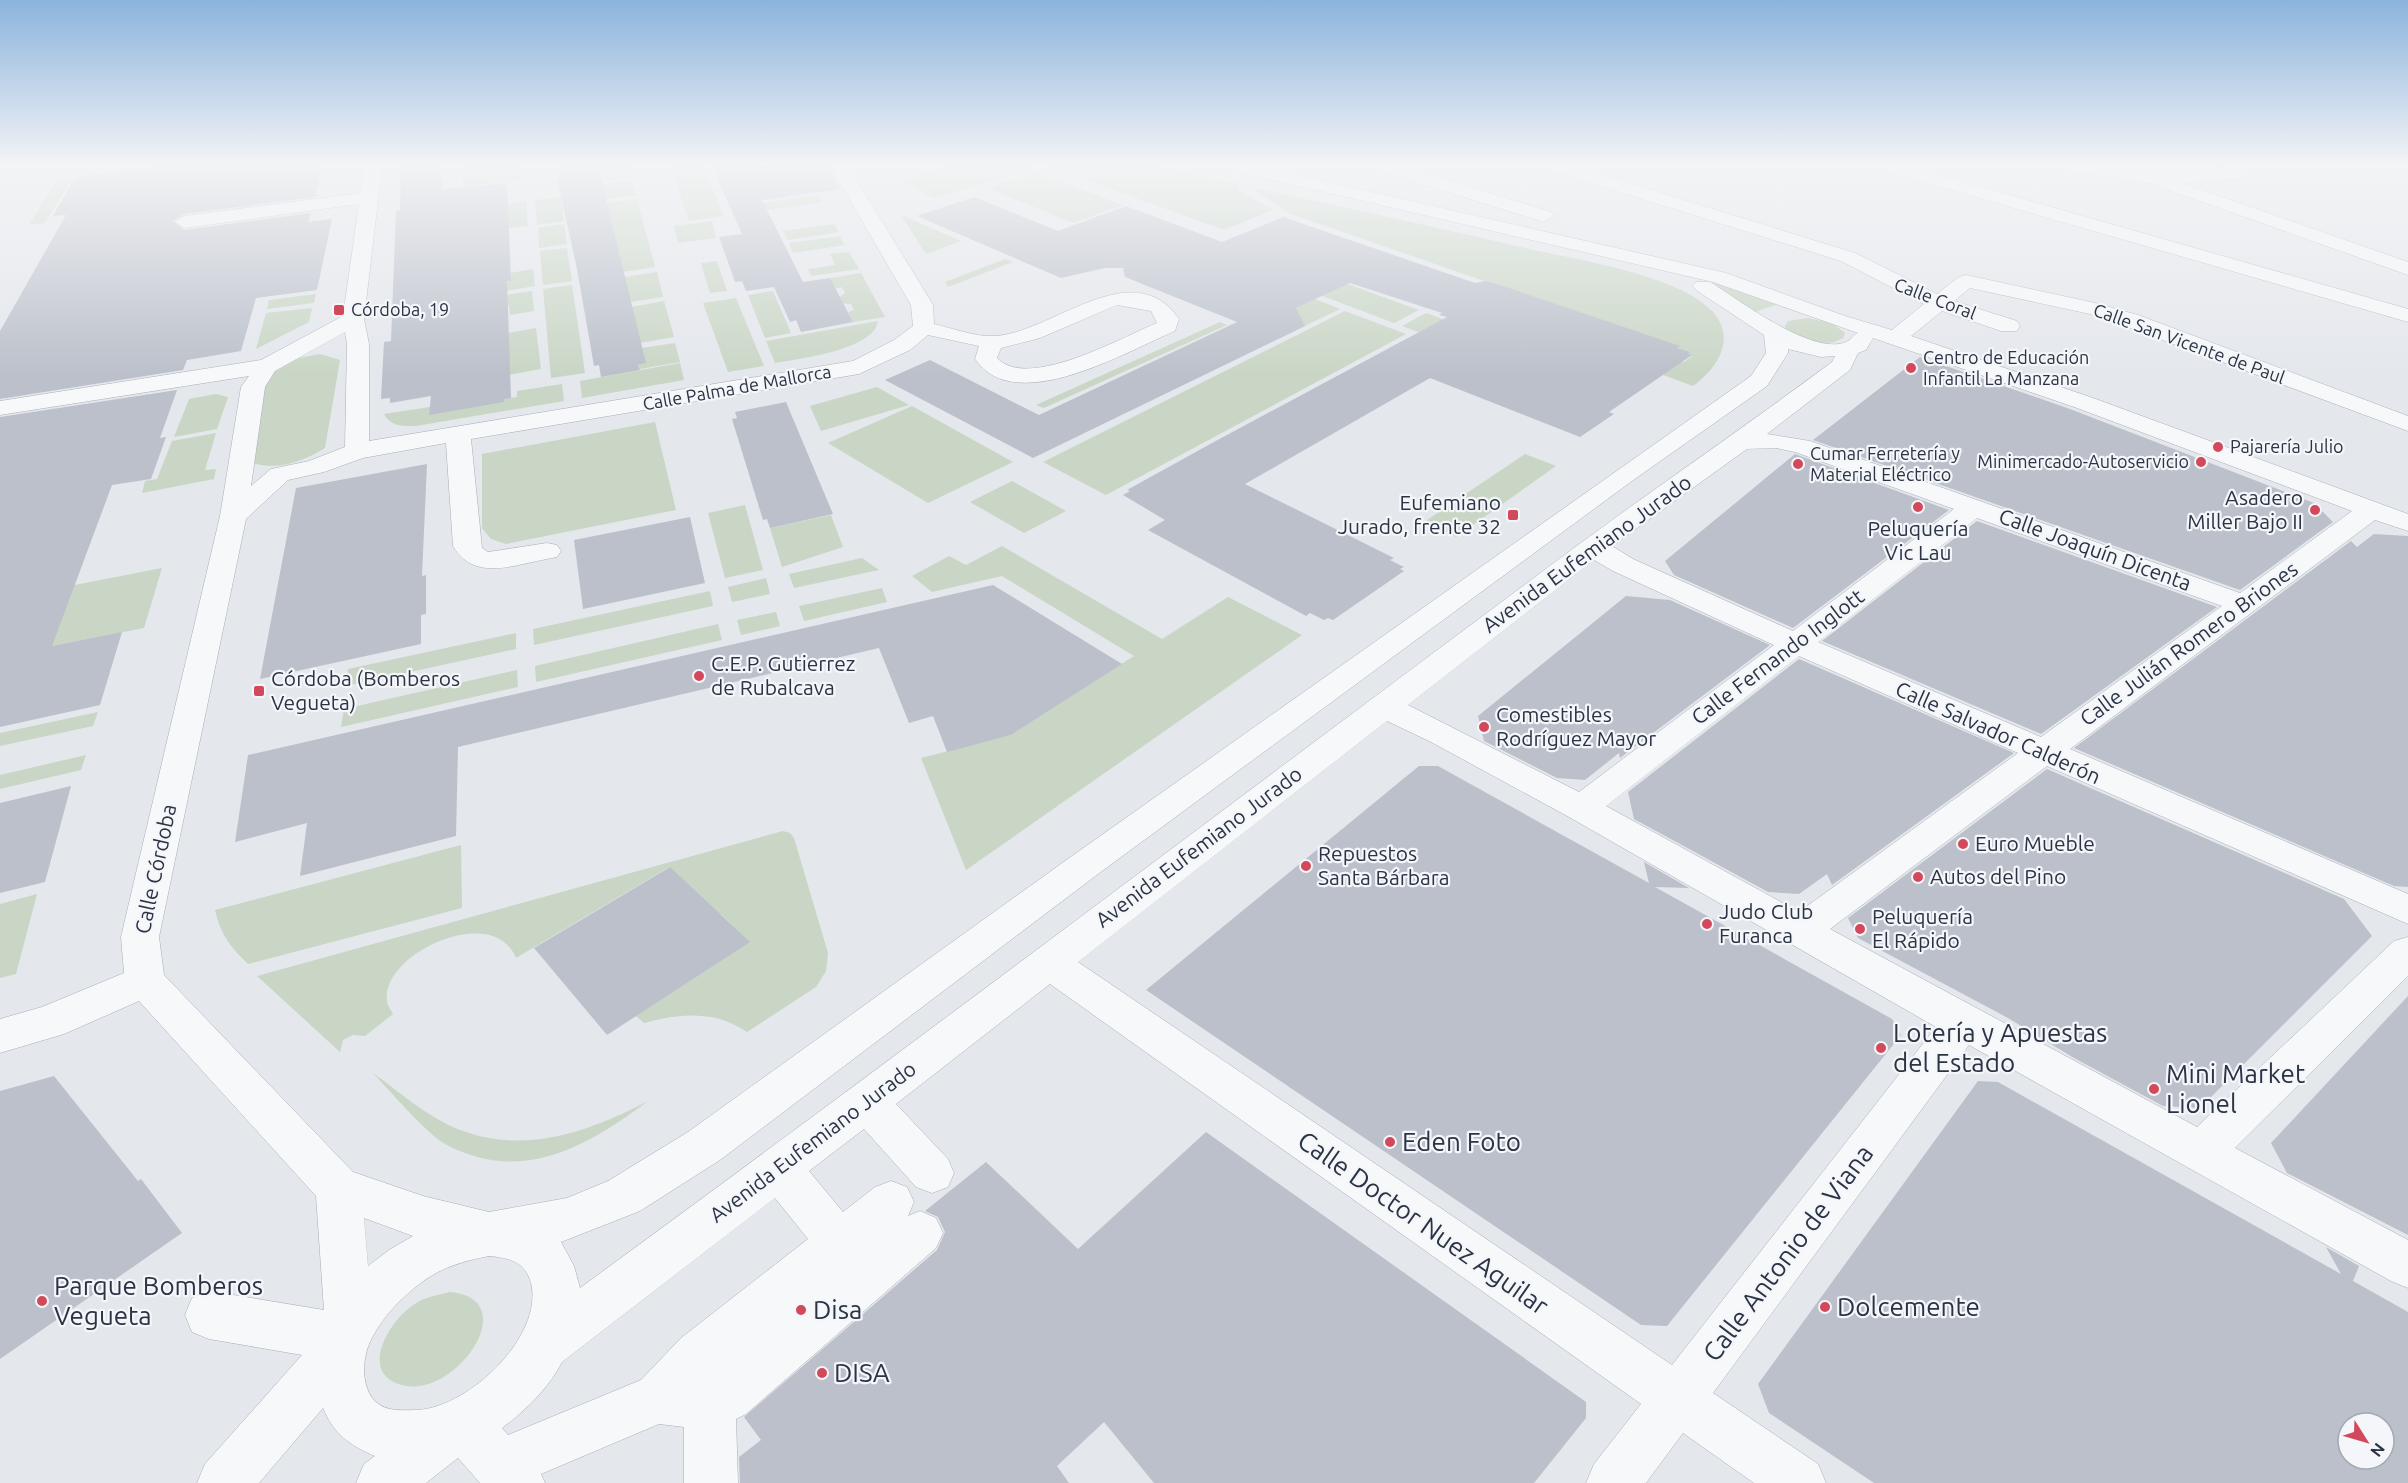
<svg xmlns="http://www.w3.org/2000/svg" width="2408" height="1483" font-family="Ubuntu,sans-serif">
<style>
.green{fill:#c9d6c5}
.building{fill:#bbc0ca;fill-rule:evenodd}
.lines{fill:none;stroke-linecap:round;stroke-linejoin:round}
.minor-casing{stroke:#a9aeb7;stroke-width:1}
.minor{fill:#f7f8fa;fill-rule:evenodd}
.poi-dot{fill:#d1495b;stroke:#f4f6f9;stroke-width:2}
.labels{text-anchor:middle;stroke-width:4.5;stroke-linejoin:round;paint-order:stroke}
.far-street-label{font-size:18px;fill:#2b3445;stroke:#f4f6f9}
.far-poi-label{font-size:18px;fill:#2b3445;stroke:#f4f6f9;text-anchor:start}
.poi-label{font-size:21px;fill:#2b3445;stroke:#f4f6f9;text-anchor:start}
.street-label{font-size:21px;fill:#2b3445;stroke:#f4f6f9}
.near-poi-label{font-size:26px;fill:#2b3445;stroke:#f4f6f9;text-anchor:start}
.near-street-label{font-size:26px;fill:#2b3445;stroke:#f4f6f9}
</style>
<rect width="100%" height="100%" fill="#e4e7ec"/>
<!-- green -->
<path class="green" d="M463,166H522L524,179L463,187Z
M598,166H629L632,177L597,182Z
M670,166H703L724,216L689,221Z
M950,166H1032L1036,168L934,198L899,180Z
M1047,166H1160L1238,184L1239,190L1273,210L1224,230Z
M1036,172L1123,205L1074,223L987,188Z
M73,177L45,223L29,225L58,179Z
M633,180L636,195L601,200L598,185Z
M1250,187C1343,207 1436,227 1529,249C1578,260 1678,275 1712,311C1737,338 1718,368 1693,386L1658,373L1677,360L1684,362L1692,356L1688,354L1689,352L1288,213Z
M818,195L823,202L734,215L731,208Z
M561,197L564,221L537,225L535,200Z
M637,199L655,267L585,278L589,205Z
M526,201L528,226L464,234L462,210Z
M901,215L961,241L926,254Z
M712,221L716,238L678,243L674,226Z
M564,224L567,244L539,248L538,228Z
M834,224L839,232L788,240L783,231Z
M840,236L845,245L793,253L789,243Z
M567,248L572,281L543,285L540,251Z
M849,252L859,269L811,276L808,269L835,265L830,254Z
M1005,259L1013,262L948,287L945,282Z
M717,261L727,291L710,293L701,263Z
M533,269L535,286L499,292V283L510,281V273Z
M657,272L663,297L630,302L585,283Z
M861,273L885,317L853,322L848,312L854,310L851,304L839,303L837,299L845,293L842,287L835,289L830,278Z
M1325,276L1419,310L1394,323L1299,287Z
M1705,279L1778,304L1755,312Z
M572,285L585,373L551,378L543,289Z
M532,291L534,311L510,315L509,305L497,307L463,301Z
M773,291L791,333L765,338L748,295Z
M316,294L314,303L267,309L269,300Z
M736,298L764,366L728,372L703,303Z
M1315,299L1340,309L1278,339L1290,311Z
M664,301L674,337L640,343L631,307Z
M312,308L309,322L256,349L266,313Z
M1345,311L1406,334L1106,495L1043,462Z
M1426,313L1503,341L1480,355L1402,326Z
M1808,318L1832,323L1845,333L1843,338C1824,350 1804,338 1786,331L1785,326L1788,321Z
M878,321C874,350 798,359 775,363L766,341Z
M1220,322L1227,325L1044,408L1036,405Z
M536,328L541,369L464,383L462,341Z
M675,343L680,362L640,369L638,365L645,363L642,348Z
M320,354L340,360L325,448C304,461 278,471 253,463L267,373L288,360Z
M680,363L684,380L582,398L580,381Z
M562,384L564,401L416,426C403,426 391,427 384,414L430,407V412L504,402V399L517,397V391Z
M877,387L909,405L821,431L810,406Z
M216,394L228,397L217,429L174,437L189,399Z
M912,406L1013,462L928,503L828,443Z
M655,422L676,510L506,544L491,539L482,528V454Z
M216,433L205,470L216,469L214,479L142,493L145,481L157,479L172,441Z
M1525,454L1556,466L1456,537L1424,522Z
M1012,481L1066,511L1024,533L970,502Z
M745,505L763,570L725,578L708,513Z
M831,515L843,547L782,567L770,528Z
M1002,546L1162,639L1228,597L1302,635L966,870L921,758L1011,735L1134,656L1002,576L932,592L912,576L949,556L966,565Z
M862,558L879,570L794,588L789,574Z
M162,568L144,628L0,656L13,597Z
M766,578L770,594L732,602L728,587Z
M882,588L887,602L804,621L799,606Z
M710,591L713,606L534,645L533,629Z
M776,612L780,626L741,635L737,620Z
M718,624L722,640L536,682L535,666Z
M516,633V649L346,686L348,669Z
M517,670L518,687L341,727L344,709Z
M98,712L93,726L0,746V733Z
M86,755L81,770L0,789V775Z
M783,831L790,833L794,838L828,953L826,971L816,987L747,1032C715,1010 680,1013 644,1023L636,1016L749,942L721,914L689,933L697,894L669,867L516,958C494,902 381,953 387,1001C387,1005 391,1010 393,1014L365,1036L353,1035L343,1040L340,1052L257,976Z
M461,845L462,908L248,964C231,948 220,934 215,910Z
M37,894L16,974L0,978V904Z
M373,1073C402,1094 432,1121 466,1132C529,1154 593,1130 648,1101C587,1147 521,1185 445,1144C427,1134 389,1090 373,1073Z
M450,1292C524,1299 458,1394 407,1386C356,1378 387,1321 415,1304C425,1297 438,1295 450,1292Z"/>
<!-- building -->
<path class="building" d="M167,166H323L315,197L184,214L173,221L184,230L311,213L308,222L332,219L317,290L256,298L241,351L187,360L183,370L0,399V331L66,215L53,216L75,177Z
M401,166H441L443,189L507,183L511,281H507L511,398L504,399V402L429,415L431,396L390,403V398L381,399L384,342L391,341L396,211L400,210Z
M559,166H598L646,363L638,365L640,370L601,377L599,365L594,366L577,269L557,178L561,177Z
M712,166H828L841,189L762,200L803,282L830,278L853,322L801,332L796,320L790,322L774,287L746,291L742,281L735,282L719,237L742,234Z
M974,197L1058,231L1126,206L1222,242L1283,217L1475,283L1485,281L1497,284L1680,346L1677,348L1690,352L1688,354L1692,355L1609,412L1614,414L1580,437L1430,378L1245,484L1394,558L1390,560L1404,567L1400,569L1404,571L1333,620L1328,618L1324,620L1310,613L1306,616L1148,530L1165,520L1123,495L1130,491L1127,490L1212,443L1447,317L1439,315L1442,313L1350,283L1296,308L1305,326L1033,458L885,380L930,360L1039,415L1237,322L1125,277L1123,268H1105L1061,278L917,216Z
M1920,357L2070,409L2314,503L2333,522L2240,590L1813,440Z
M177,390L160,438L166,437L151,479L112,485L52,646L122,632L100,705L0,727V417Z
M786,402L833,514L770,528L767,519L763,520L732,419L737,418L735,412Z
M1795,454L1949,510L1793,628L1674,575L1665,561Z
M427,464L422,576L426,575V614L421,615V644L260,679L296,488Z
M690,517L705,583L583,609L574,540Z
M1977,521L2217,607L2041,734L1822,641Z
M2374,534L2408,536V887L2394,886L2074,748L2351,541L2357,547Z
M993,585L1122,664L1011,735L947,752L933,716L909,723L879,648L458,747L456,836L300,876L307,823L235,842L248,755Z
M1626,596L1670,600L1770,645L1620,758L1619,753L1585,780L1557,778L1484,741L1478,716Z
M1799,659L2014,753L1832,885L1827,874L1799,894L1768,892L1634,819L1628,792Z
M1419,766H1438L1649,883L1644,862L1689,888L1655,887L1892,1019L1901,1035L1667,1326L1641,1325L1146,990Z
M2047,769L2344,899L2372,936L2200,1108L2163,1106L2074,1058L2008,1018L1858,938L1848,918Z
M71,786L45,882L0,893V803Z
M670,867L750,942L607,1035L534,948Z
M2408,996V1235L2287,1173L2271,1143Z
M54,1076L138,1181L141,1179L182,1233L0,1359V1091Z
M1978,1081L1998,1082L2341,1274L2326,1247L2359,1266L2353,1281L2408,1312V1483H1874L1769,1413L1758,1384ZM2348,1423H2384V1459H2348Z
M1206,1132L1586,1402V1418L1534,1483H1154L1104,1422L1057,1466L1069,1483H740L739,1457L761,1440L744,1417L937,1250L945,1232L938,1217L925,1211L986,1162L1078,1249Z"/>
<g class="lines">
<!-- minor casing -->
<g class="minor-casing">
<path id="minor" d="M364,166H382L364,319L369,344V441L853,361L894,340L913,326L911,305L830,166H848L933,305L934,324C952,328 975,337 993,336C1050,335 1132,251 1179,319L1175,331C1127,351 1015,418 975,359L979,346L928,335L910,350L859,374L471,439L482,548L488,552L547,543L557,545L561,551L557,557L547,559C513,565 474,582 453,546L446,443L363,458L324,472L288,480L246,519L159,937L164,975L353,1172L423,1196L489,1212L567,1198L608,1181L688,1132L1072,856L1751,376L1766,353L1764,335L1696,290L1693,286L1696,282H1710C1738,299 1816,359 1848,341C1852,339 1853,335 1858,333L1713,282L1234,171L1225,166H1257L1726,273L1845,316L1892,330L1924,304L1841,261L1550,170L1547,166H1574L1855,253L1937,294L1959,277L1966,275L2095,303L2138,315L2408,416V431L2122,325L2090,314L1970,288L1954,301L2017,321L2020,326L2017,331H2001L1942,311L1911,336L2093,398L2408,514V531L2375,520L2070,749L2408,894V924L2047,766L1830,929L2197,1127L2394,941L2408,937V976L2235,1148L2408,1240V1288L2391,1281L1969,1045L1713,1393L1818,1464L1826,1483H1754L1683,1433L1646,1483H1586L1594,1464L1641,1404L1050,984L896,1104L948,1159L954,1173L948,1187L932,1193L916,1187L864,1129L809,1171L843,1212L875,1187L891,1181L907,1187L914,1202L908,1216L920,1211L936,1218L943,1233L936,1248L746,1414L736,1419L738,1483H684V1427L659,1424L541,1474L545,1483H480L458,1458L426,1483H356L364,1464L375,1456C349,1445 334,1434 323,1408L259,1483H197L205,1464L302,1355L209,1339L192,1332L185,1315L192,1298L209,1291L324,1310L316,1196L139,1001L64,1034L0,1053V1019L42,1007L124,973L121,937L220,516L241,387L249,376L0,415V401L261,360L343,316L359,204L184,228L175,222L184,216L361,193ZM1117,305L1151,311L1157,323C1122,337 1028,391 997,358L1001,348L1040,338ZM345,332L347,344L345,447L309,461L271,469L251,486L265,387L275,371ZM1873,338L2077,408L2352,511L2240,593L1810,441L1767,434L1850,370L1858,353L1866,350ZM1788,349L1821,357L1835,356L1832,362C1749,424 1662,483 1578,545C1245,793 915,1043 580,1288L574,1266L561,1242L640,1211L720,1160L1098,874L1632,481L1767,386L1788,353ZM1776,448L1795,452L1954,509L1793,631L1633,559L1612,546L1747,449ZM1977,518L2222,606L2041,737L1818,642ZM1594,560L1613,571L1774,645L1579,792L1408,705ZM1799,656L2018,753L1799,912L1606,806ZM1387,721L1431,742L1569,817L1936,1027L1672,1365L1078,962ZM775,1198L808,1239L681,1338L641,1380L508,1435L502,1428C526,1410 548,1389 562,1362ZM364,1218L413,1236L389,1250L368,1266ZM489,1256C509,1258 525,1261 531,1283C544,1336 469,1407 418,1410C410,1410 398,1411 390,1409C358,1402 360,1357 373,1336C384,1315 403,1296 422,1282C442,1267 464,1261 489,1256Z
M1374,166H1401L1551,212L1553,216L1544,222L1537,220L1377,170Z
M1880,166H1908L2408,309V322L1883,170Z
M2059,166H2103L2155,174L2243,166L2250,174L2247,178L2182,183L2408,262V275L2152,184L2068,171Z"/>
</g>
<!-- minor -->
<use href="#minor" class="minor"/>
</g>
<!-- sky -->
<linearGradient id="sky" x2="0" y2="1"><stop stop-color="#8bb4dd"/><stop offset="0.44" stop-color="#f3f4f6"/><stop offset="1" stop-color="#f3f4f6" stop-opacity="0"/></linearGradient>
<rect width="2408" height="374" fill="url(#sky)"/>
<!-- markers -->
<g class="poi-dot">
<rect x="333" y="304" width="12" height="12" rx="3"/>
<circle cx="1911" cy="368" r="6"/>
<circle cx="2218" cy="447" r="6"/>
<circle cx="2201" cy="462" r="6"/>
<circle cx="1798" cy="464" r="6"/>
<circle cx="1918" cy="507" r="6"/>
<circle cx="2315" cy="510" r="6"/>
<rect x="1507" y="509" width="12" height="12" rx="3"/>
<circle cx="699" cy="676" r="6"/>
<rect x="253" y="685" width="12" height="12" rx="3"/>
<circle cx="1484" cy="727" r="6"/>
<circle cx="1963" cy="844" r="6"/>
<circle cx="1306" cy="866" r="6"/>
<circle cx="1918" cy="877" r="6"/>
<circle cx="1707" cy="924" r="6"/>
<circle cx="1860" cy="929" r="6"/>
<circle cx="1881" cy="1048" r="6"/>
<circle cx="2154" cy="1089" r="6"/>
<circle cx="1390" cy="1142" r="6"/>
<circle cx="42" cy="1301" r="6"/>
<circle cx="1825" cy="1307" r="6"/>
<circle cx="801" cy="1310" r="6"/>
<circle cx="822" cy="1373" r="6"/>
</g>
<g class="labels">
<!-- far-street labels -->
<g class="far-street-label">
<text transform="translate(1935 299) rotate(21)" y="6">Calle Coral</text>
<text transform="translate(2189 344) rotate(20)" y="6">Calle San Vicente de Paul</text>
<text transform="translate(737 388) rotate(-10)" y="6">Calle Palma de Mallorca</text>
</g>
<!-- far-poi labels -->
<g class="far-poi-label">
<text x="351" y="316">Córdoba, 19</text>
<text x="1923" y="364">Centro de Educación<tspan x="1923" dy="21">Infantil La Manzana</tspan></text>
<text x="2230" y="453">Pajarería Julio</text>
<text x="1810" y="460">Cumar Ferretería y<tspan x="1810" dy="21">Material Eléctrico</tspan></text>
<text x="2189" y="468" text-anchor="end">Minimercado-Autoservicio</text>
</g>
<!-- poi labels -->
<g class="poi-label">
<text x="2303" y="505" text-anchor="end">Asadero<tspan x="2303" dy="24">Miller Bajo II</tspan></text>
<text x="1501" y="510" text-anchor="end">Eufemiano<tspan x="1501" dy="24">Jurado, frente 32</tspan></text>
<text x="1918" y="536" text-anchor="middle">Peluquería<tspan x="1918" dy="24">Vic Lau</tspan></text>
<text x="711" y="671">C.E.P. Gutierrez<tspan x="711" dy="24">de Rubalcava</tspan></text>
<text x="271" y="686">Córdoba (Bomberos<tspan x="271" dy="24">Vegueta)</tspan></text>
<text x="1496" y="722">Comestibles<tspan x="1496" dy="24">Rodríguez Mayor</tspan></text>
<text x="1975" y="851">Euro Mueble</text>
<text x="1318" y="861">Repuestos<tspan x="1318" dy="24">Santa Bárbara</tspan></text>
<text x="1930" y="884">Autos del Pino</text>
<text x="1719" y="919">Judo Club<tspan x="1719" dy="24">Furanca</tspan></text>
<text x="1872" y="924">Peluquería<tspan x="1872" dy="24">El Rápido</tspan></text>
</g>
<!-- street labels -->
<g class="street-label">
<text transform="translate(2095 550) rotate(20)" y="7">Calle Joaquín Dicenta</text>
<text transform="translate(1587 554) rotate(-36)" y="7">Avenida Eufemiano Jurado</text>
<text transform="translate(2189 644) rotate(-36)" y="7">Calle Julián Romero Briones</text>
<text transform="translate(1778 657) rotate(-37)" y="7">Calle Fernando Inglott</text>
<text transform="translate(1998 733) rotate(24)" y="7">Calle Salvador Calderón</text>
<text transform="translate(1199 847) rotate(-37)" y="7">Avenida Eufemiano Jurado</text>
<text transform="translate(156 869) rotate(-78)" y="7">Calle Córdoba</text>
<text transform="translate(813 1142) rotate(-37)" y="7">Avenida Eufemiano Jurado</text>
</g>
<!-- near-poi labels -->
<g class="near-poi-label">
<text x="1893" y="1042">Lotería y Apuestas<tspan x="1893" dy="30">del Estado</tspan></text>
<text x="2166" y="1083">Mini Market<tspan x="2166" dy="30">Lionel</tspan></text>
<text x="1402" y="1151">Eden Foto</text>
<text x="54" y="1295">Parque Bomberos<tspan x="54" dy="30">Vegueta</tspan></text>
<text x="1837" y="1316">Dolcemente</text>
<text x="813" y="1319">Disa</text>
<text x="834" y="1382">DISA</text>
</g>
<!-- near-street labels -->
<g class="near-street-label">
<text transform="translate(1423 1223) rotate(35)" y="9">Calle Doctor Nuez Aguilar</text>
<text transform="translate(1788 1253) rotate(-53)" y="9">Calle Antonio de Viana</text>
</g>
</g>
<!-- north arrow -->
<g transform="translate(2366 1441) rotate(127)"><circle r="28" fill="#f4f6f9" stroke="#a4a8b1" stroke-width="1.5"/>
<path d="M0-4.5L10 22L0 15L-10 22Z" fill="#d1495b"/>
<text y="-9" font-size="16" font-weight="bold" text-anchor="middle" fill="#2b3445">N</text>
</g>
</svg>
